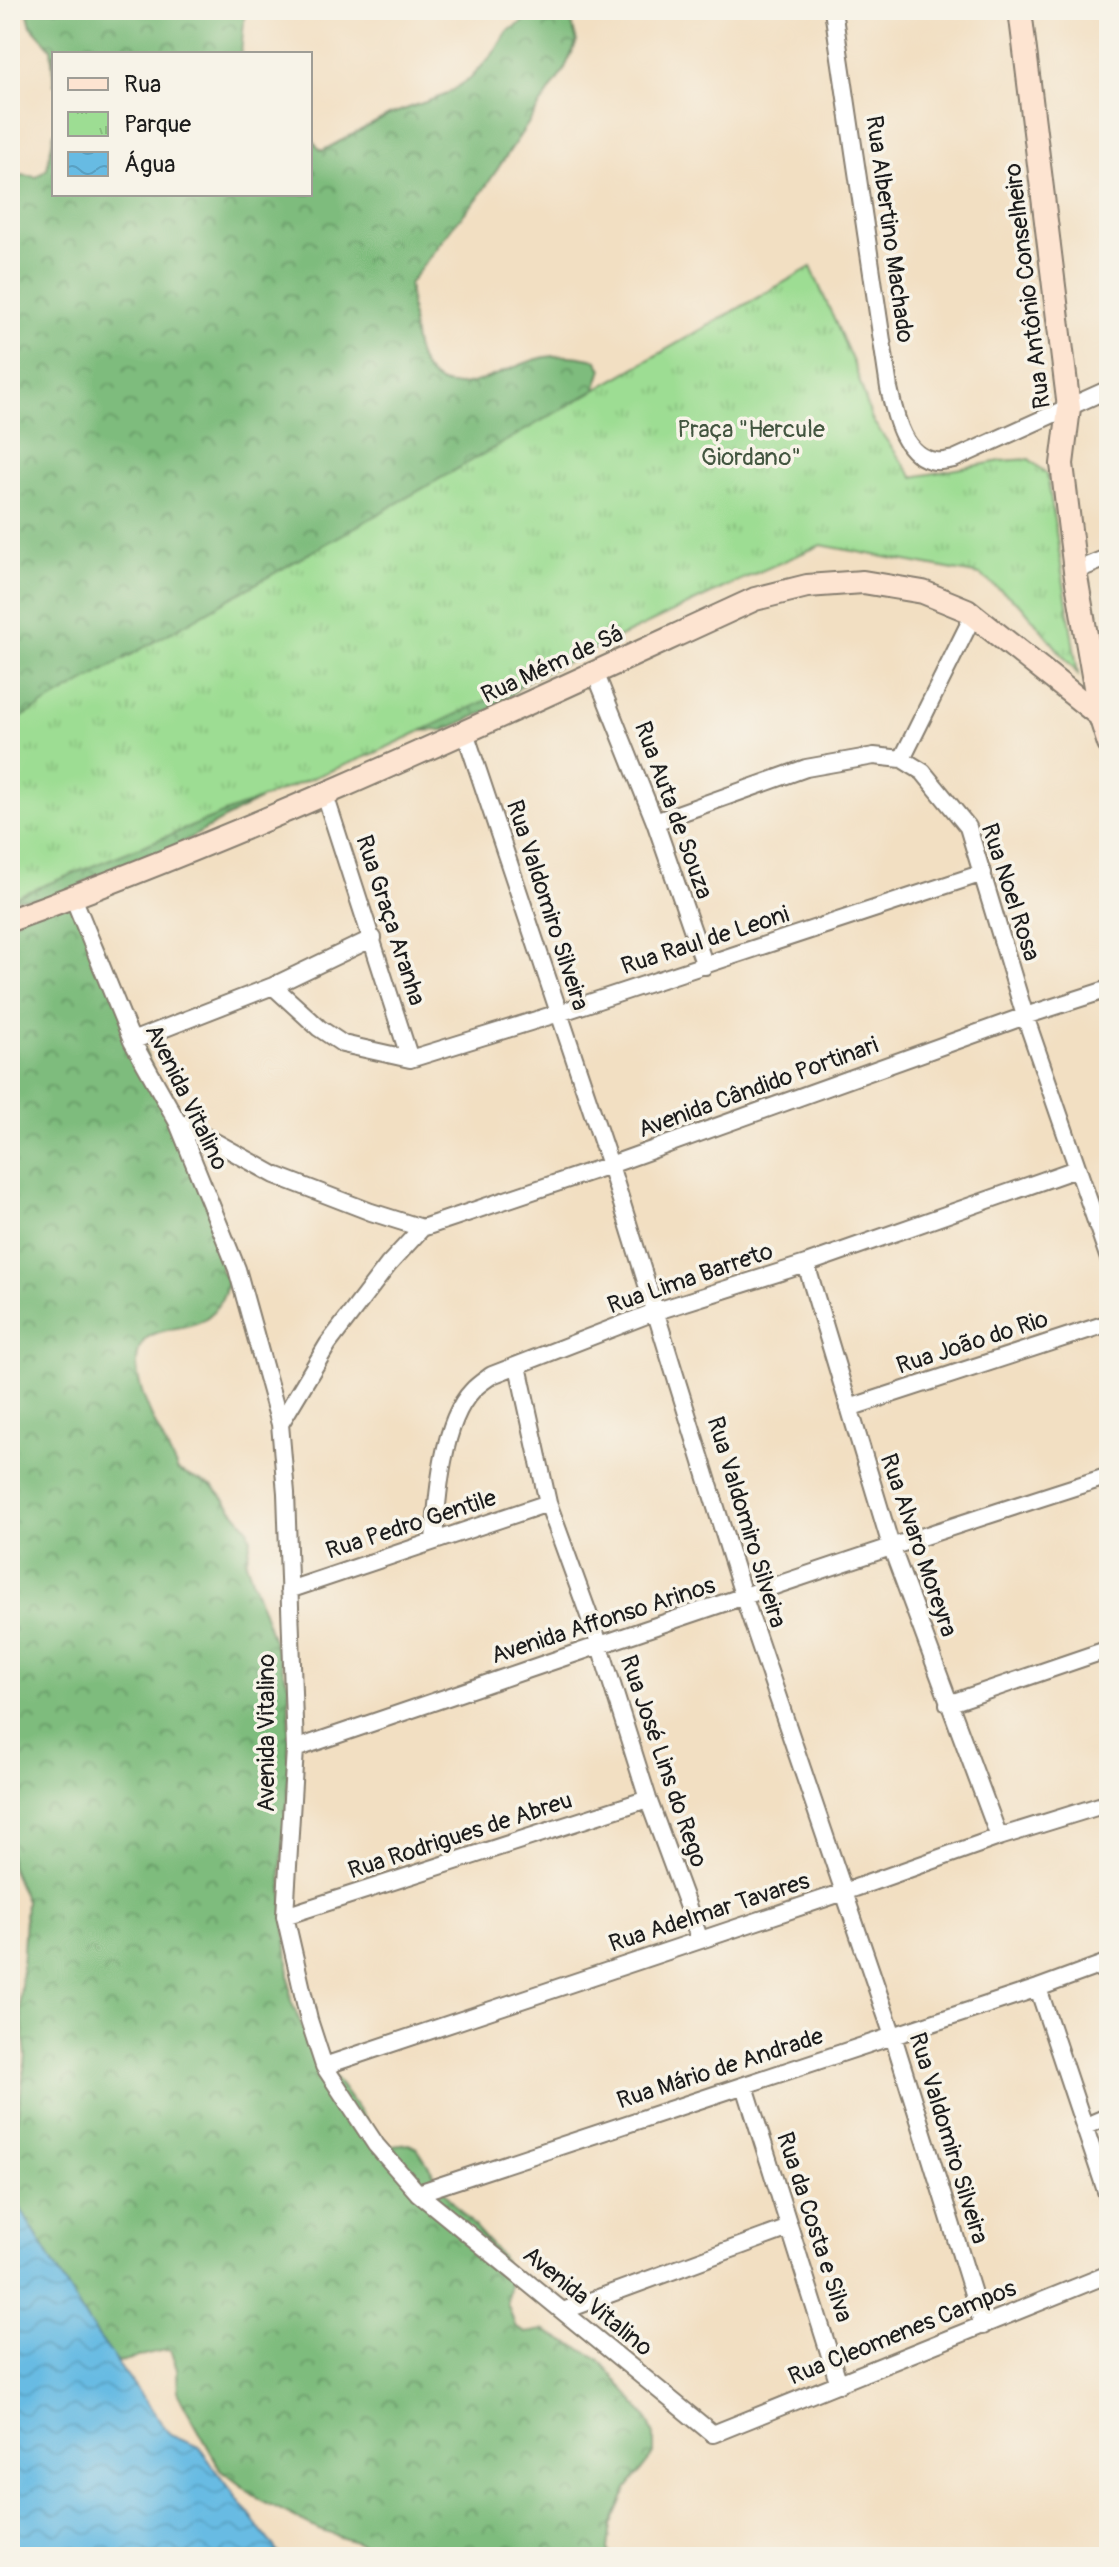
<svg xmlns="http://www.w3.org/2000/svg" width="1119" height="2567" font-family="Pangolin,sans-serif">
<style>
.forest{fill:url(#forest-crowns);stroke:#4d6c4c;stroke-width:2}
.park{fill:url(#park-tufts);stroke:#5c7c58;stroke-width:2}
.water{fill:url(#water-waves);stroke:#426c80;stroke-width:2}
.lines{fill:none;stroke-linecap:round;stroke-linejoin:round}
.street-casing{stroke:#877e6f;stroke-width:20}
.secondary-casing{stroke:#877e6f;stroke-width:26}
.street{stroke:#fff;stroke-width:16}
.secondary{stroke:#fde4d1;stroke-width:22}
.labels{text-anchor:middle;stroke-width:7;stroke-linejoin:round;paint-order:stroke}
.street-label{font-size:24px;fill:#1c1c1c;stroke:#f7f3e8}
.park-label{font-size:24px;fill:#435640;stroke:#f7f3e8}
</style>
<defs>
<pattern id="forest-crowns" width="20" height="18" patternUnits="userSpaceOnUse" patternTransform="scale(2)"><rect width="20" height="18" fill="#7ebc7d"/><path d="M2 6a3 3 0 1 1 6 0M12 15a3 3 0 1 1 6 0" fill="none" stroke="#669866"/></pattern>
<pattern id="park-tufts" width="24" height="20" patternUnits="userSpaceOnUse" patternTransform="scale(2)"><rect width="24" height="20" fill="#9ddd93"/><path d="M3 7l-1-3M5 7V3M7 7l1-3M15 17l-1-3M17 17v-4M19 17l1-3" fill="none" stroke="#87bd7e"/></pattern>
<pattern id="water-waves" width="16" height="10" patternUnits="userSpaceOnUse" patternTransform="scale(2)"><rect width="16" height="10" fill="#67bbe3"/><path d="M0 5q4-4 8 0t8 0" fill="none" stroke="#59a0c2"/></pattern>
</defs>
<rect width="100%" height="100%" fill="#f7f3e8"/>
<filter id="ink" filterUnits="userSpaceOnUse"><feTurbulence type="fractalNoise" baseFrequency=".0125" numOctaves="2"/><feDisplacementMap in="SourceGraphic" scale="16" xChannelSelector="R" yChannelSelector="G"/><feConvolveMatrix kernelMatrix="1 2 1 2 8 2 1 2 1" color-interpolation-filters="sRGB"/></filter>
<filter id="wash" filterUnits="userSpaceOnUse"><feTurbulence type="fractalNoise" baseFrequency=".006" numOctaves="4" result="noise"/><feDisplacementMap in="SourceGraphic" scale="32" xChannelSelector="R" yChannelSelector="G"/><feGaussianBlur stdDeviation="1.8" result="paint"/><feColorMatrix in="noise" values="0 0 0 0 0 0 0 0 0 0 0 0 0 0 0 0 0 1.4 0 .05"/><feComposite in="paint" operator="in"/></filter>
<g filter="url(#wash)">
<rect width="100%" height="100%" fill="#f2dfc2"/>
<!-- forest -->
<path class="forest" d="M27,10H245L241,54H54V86L51,48L31,26Z
M569,13L577,42L564,70L478,198L453,226L409,284C412,307 411,337 420,359C442,416 507,363 546,357C563,354 579,356 596,360L602,369L594,394L557,657L495,708L445,730L410,731L264,797L156,857L110,870L83,882L79,890L227,1252L220,1269L228,1281C224,1297 217,1313 201,1321C175,1334 136,1322 137,1366C138,1398 165,1442 178,1471L214,1487L248,1528L251,1540L246,1562L289,1687L288,1805L281,1871L291,2001L308,2040L385,2147L409,2144L417,2148L450,2199L501,2256L510,2277L507,2303L516,2328L526,2333L543,2330L598,2358L646,2416L654,2435V2454L627,2489L611,2526L608,2550L611,2557H371L367,2546L319,2530L261,2501L221,2470L178,2394L177,2369L170,2350C150,2350 133,2362 113,2362L10,2260V2137L16,2125L26,2056L20,2001L26,1901L10,1865V927L39,898L10,899V194L21,175L37,177L47,169L54,132V194H310V88C313,108 303,137 322,151L389,115L445,95L471,78L492,55L508,31L534,15Z"/>
<!-- park -->
<path class="park" d="M811,267L855,367L872,420L913,477L1001,461L1029,459L1047,474L1078,674L1022,606L980,575L821,545L736,582L375,753L10,899V724Z"/>
<!-- water -->
<path class="water" d="M10,1971L16,2001L12,2194L88,2322L170,2435L199,2447L281,2557H10Z"/>
</g>
<g filter="url(#ink)">
<g class="lines">
<!-- street casing -->
<g class="street-casing">
<path id="street" d="M833,10L889,388C895,414 902,456 935,461C940,462 949,460 954,459L1109,389
M1075,571L1109,557
M595,672L655,822L705,966
M465,732L610,1165L744,1598L893,2036L983,2326
M902,759L973,616
M325,795L410,1059
M655,822L806,768L874,756L902,759L923,772L968,827L1025,1016L1109,1259
M73,897L132,1041L177,1121L237,1269L280,1424L286,1493L295,1749L285,1916L309,2020L324,2066L376,2145L418,2193L713,2434L1109,2274
M273,986L319,1028L343,1044L410,1059L559,1013L983,873
M132,1041L273,986L373,938
M177,1121L275,1175L371,1212L422,1228
M806,1264L891,1546L999,1837
M518,1366L548,1503L600,1646L648,1799L700,1940
M849,1408L1109,1323
M280,1424L328,1344L388,1265L422,1228L610,1165L1025,1016L1109,989
M434,1541C437,1499 442,1422 472,1391C477,1385 485,1380 492,1375L657,1311L806,1264L1076,1169
M289,1590L548,1503
M948,1704L1109,1649
M295,1749C566,1657 836,1563 1109,1476
M285,1916L648,1799
M1038,1988L1109,2200
M324,2066L844,1892L999,1837L1109,1803
M745,2086L839,2384
M1086,2126L1109,2116
M418,2193L1038,1988L1109,1962
M563,2311L789,2228"/>
</g>
<!-- secondary casing -->
<g class="secondary-casing">
<path id="secondary" d="M1020,10L1069,408L1062,464L1075,571L1100,716L1109,744
M10,920C265,828 509,712 755,599L807,586L863,582L923,592L967,610L1100,716"/>
</g>
<!-- street -->
<use href="#street" class="street"/>
<!-- secondary -->
<use href="#secondary" class="secondary"/>
</g>
</g>
<g class="labels">
<!-- street labels -->
<g class="street-label">
<text transform="translate(890 229) rotate(82)" y="8">Rua Albertino Machado</text>
<text transform="translate(1027 286) rotate(-97)" y="8">Rua Antônio Conselheiro</text>
<text transform="translate(552 664) rotate(-25)" y="8">Rua Mém de Sá</text>
<text transform="translate(674 810) rotate(70)" y="8">Rua Auta de Souza</text>
<text transform="translate(1011 892) rotate(72)" y="8">Rua Noel Rosa</text>
<text transform="translate(548 905) rotate(72)" y="8">Rua Valdomiro Silveira</text>
<text transform="translate(391 920) rotate(72)" y="8">Rua Graça Aranha</text>
<text transform="translate(705 940) rotate(-18)" y="8">Rua Raul de Leoni</text>
<text transform="translate(758 1087) rotate(-20)" y="8">Avenida Cândido Portinari</text>
<text transform="translate(187 1097) rotate(64)" y="8">Avenida Vitalino</text>
<text transform="translate(690 1278) rotate(-19)" y="8">Rua Lima Barreto</text>
<text transform="translate(972 1342) rotate(-18)" y="8">Rua João do Rio</text>
<text transform="translate(747 1522) rotate(73)" y="8">Rua Valdomiro Silveira</text>
<text transform="translate(411 1524) rotate(-18)" y="8">Rua Pedro Gentile</text>
<text transform="translate(919 1545) rotate(71)" y="8">Rua Alvaro Moreyra</text>
<text transform="translate(603 1620) rotate(-18)" y="8">Avenida Affonso Arinos</text>
<text transform="translate(266 1733) rotate(-90)" y="8">Avenida Vitalino</text>
<text transform="translate(664 1761) rotate(71)" y="8">Rua José Lins do Rego</text>
<text transform="translate(460 1835) rotate(-18)" y="8">Rua Rodrigues de Abreu</text>
<text transform="translate(709 1912) rotate(-18)" y="8">Rua Adelmar Tavares</text>
<text transform="translate(720 2068) rotate(-18)" y="8">Rua Mário de Andrade</text>
<text transform="translate(949 2138) rotate(73)" y="8">Rua Valdomiro Silveira</text>
<text transform="translate(815 2227) rotate(72)" y="8">Rua da Costa e Silva</text>
<text transform="translate(588 2301) rotate(39)" y="8">Avenida Vitalino</text>
<text transform="translate(902 2332) rotate(-22)" y="8">Rua Cleomenes Campos</text>
</g>
<!-- park labels -->
<g class="park-label">
<text x="751" y="437">Praça "Hercule<tspan x="751" dy="28">Giordano"</tspan></text>
</g>
</g>
<!-- margin -->
<rect width="1119" height="2567" fill="none" stroke="#f7f3e8" stroke-width="40"/>
<!-- legend -->
<rect x="52" y="52" width="260" height="144" fill="#f7f3e8" stroke="#9f9d96" stroke-width="2"/>
<rect x="68" y="78" width="40" height="12" fill="#fde4d1" stroke="#9f9d96" stroke-width="2"/>
<text x="124" y="92" font-size="24" fill="#1c1c1c">Rua</text>
<rect x="68" y="112" width="40" height="24" fill="url(#park-tufts)" stroke="#9f9d96" stroke-width="2"/>
<text x="124" y="132" font-size="24" fill="#1c1c1c">Parque</text>
<rect x="68" y="152" width="40" height="24" fill="url(#water-waves)" stroke="#9f9d96" stroke-width="2"/>
<text x="124" y="172" font-size="24" fill="#1c1c1c">Água</text>
</svg>
